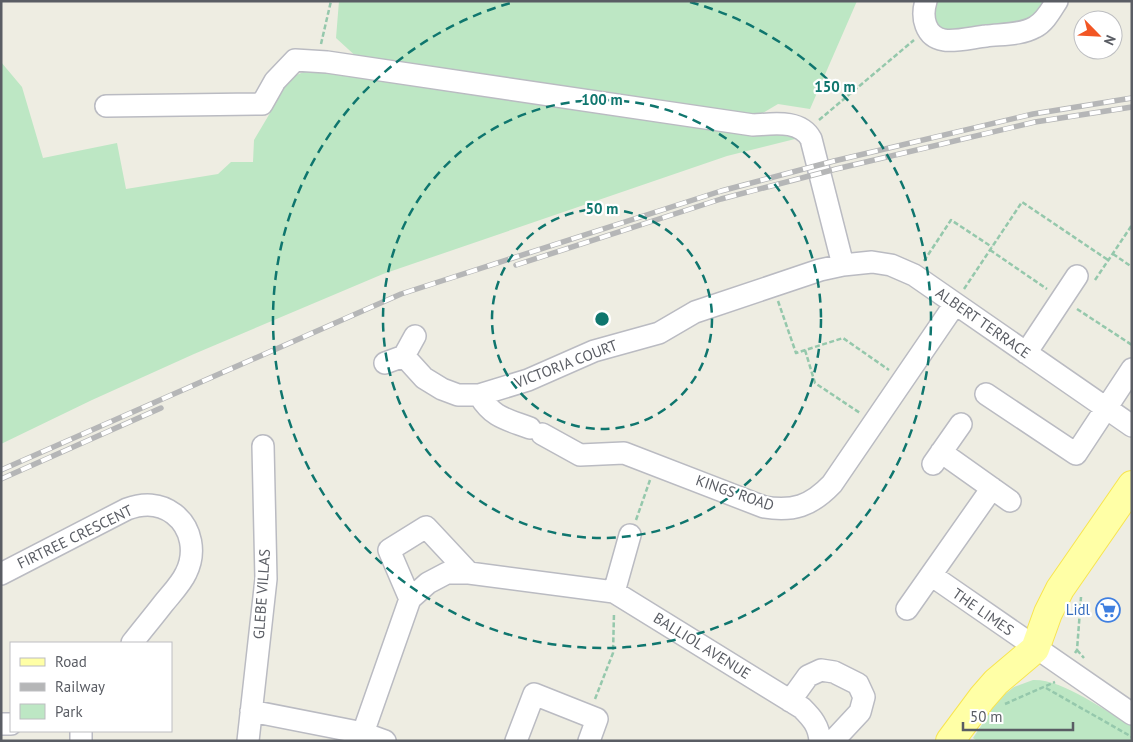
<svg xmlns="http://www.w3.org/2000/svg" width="1133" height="742" font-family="'PT Sans',sans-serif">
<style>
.green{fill:#bde7c4}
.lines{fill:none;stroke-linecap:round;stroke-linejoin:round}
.minor-casing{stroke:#babbc2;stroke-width:24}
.major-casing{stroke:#f8e551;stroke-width:30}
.path{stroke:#95c8ac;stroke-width:2.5;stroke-dasharray:5 2.5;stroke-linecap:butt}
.minor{stroke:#fff;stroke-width:21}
.major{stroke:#ffffa6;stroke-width:28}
.rail-casing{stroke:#b5b6b7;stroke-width:5.5}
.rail{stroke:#fff;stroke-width:4;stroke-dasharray:11;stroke-linecap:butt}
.ring{fill:none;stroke:#0f766e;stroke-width:2.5;stroke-dasharray:9 6}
.labels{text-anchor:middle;stroke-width:4.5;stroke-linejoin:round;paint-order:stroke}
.street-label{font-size:15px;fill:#5a5d64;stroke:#fff}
.shop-label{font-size:15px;fill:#366cbe;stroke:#fff;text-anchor:end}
.centre{fill:#0f766e;stroke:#fff;stroke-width:2.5}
.ring-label{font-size:15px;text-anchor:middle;font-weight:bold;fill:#0f766e;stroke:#fff;stroke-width:4.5;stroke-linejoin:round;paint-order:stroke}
</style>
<rect width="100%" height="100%" fill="#eeede2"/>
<!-- green -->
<path class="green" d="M339,1H857L810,109L778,104L753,119L360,60L336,38Z
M936,1H1049L1032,22L948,35C936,26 929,17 936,1Z
M1,62L22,87L43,158L117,143L126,189L218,174L231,162H253L254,140L270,113L279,93L292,77L308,70L358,74L799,138L727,156L383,274L194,354L92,400L1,444Z
M1033,680C1063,679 1105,711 1132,726V741H977L973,738L985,720L990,706L1014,687Z"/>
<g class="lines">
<!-- minor casing -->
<g class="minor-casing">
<path id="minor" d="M926,1C921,17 925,37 944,40C955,42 975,37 986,36C1002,34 1021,35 1035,27C1045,22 1051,10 1057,1
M106,106L262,104L275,81L295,60L327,62L753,125C773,124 800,119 811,139L843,265
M1026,353L1077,276
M404,356L424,378L442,389L458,395H479L528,380L594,351L659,333L695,312L820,270L843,265L872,262L891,265L914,275L1132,426
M385,363L404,356L415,336
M986,394L1076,454L1132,369
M479,395C493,418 506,419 530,428
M542,434L580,455L624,453L764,507C793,512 811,506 832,484L955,304
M941,452L1010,501
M933,464L961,424
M1,574L127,509C143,503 160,503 174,514C192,528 196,553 186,573C181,584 171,594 163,604C153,617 142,630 132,643
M931,575L1132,714
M614,592L630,535
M410,599L389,550L426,527L469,573
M907,609L992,488
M790,701L808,676L821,670L834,672L858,684L864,697L860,712L833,741
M251,711L363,733L385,741
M1,724H11
M363,733L410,599L428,583L447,573H469L614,592L802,708C812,718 819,726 820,741
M81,741V731
M248,741L266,579L263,446
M516,741L534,694L597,719L589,741"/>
</g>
<!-- major casing -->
<g class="major-casing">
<path id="major" d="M950,741L982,698L996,682L1035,649L1048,613L1060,589L1132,485"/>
</g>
<!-- path -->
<path class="path" d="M321,44L331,1
M819,120L914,40
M990,250L1047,289
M1113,254L1132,267
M924,261L951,220L992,247
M1095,280L1132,225
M964,289L1022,202L1108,260
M778,301L796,353L843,338L889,370
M1077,309L1132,345
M805,350L815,383L860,413
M636,520L650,480
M1069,615H1080
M1077,650L1084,658
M1075,653L1077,650L1081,597
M1046,688L1132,737
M595,699L613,653L614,613
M1005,704L1055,682"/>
<!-- minor -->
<use href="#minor" class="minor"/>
<!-- major -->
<use href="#major" class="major"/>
<!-- rail casing -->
<g class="rail-casing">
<path id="rail" d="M516,265L721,199L836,169L1035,122L1132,107
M1,470L401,294L721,191L834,161L1033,114L1132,98
M1,479L161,408"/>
</g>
<!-- rail -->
<use href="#rail" class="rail"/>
</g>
<!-- distance rings -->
<g class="ring">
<circle cx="602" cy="319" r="110"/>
<circle cx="602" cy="319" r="219"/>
<path d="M690 2A329 329 0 1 1 514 2"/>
</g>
<!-- icons -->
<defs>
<g id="supermarket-ring" transform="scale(1.25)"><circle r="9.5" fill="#fff" stroke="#3f7fe0" stroke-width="1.5"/><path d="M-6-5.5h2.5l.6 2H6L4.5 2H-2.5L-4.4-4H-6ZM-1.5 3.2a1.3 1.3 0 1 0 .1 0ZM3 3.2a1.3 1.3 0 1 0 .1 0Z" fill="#3f7fe0"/></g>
</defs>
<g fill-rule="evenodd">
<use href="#supermarket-ring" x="1108" y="610"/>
</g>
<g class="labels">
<!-- street labels -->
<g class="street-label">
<text transform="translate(983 323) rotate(35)" y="5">ALBERT TERRACE</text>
<text transform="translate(566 364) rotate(-21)" y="5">VICTORIA COURT</text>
<text transform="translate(735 493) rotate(19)" y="5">KINGS ROAD</text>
<text transform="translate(75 537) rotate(-26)" y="5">FIRTREE CRESCENT</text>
<text transform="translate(262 594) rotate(-86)" y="5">GLEBE VILLAS</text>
<text transform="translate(983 612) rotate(35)" y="5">THE LIMES</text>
<text transform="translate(702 646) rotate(32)" y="5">BALLIOL AVENUE</text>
</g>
<!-- shop labels -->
<g class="shop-label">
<text x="1090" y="615">Lidl</text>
</g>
</g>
<circle cx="602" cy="319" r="8" class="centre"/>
<g class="ring-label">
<text x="835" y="92">150 m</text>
<text x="602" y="105">100 m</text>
<text x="602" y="214">50 m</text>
</g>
<!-- border -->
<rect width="1133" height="742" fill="none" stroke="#5a5d64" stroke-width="5"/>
<!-- legend -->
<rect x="10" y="642" width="162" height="90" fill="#ffffff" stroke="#bdbec1"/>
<rect x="20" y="658" width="25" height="8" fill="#ffffa6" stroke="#bdbec1"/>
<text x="55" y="667" font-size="15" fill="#5a5d64">Road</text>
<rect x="20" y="683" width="25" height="8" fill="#b5b6b7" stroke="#bdbec1"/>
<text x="55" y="692" font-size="15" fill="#5a5d64">Railway</text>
<rect x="20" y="704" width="25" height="15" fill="#bde7c4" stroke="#bdbec1"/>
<text x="55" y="717" font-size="15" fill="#5a5d64">Park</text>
<!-- north arrow -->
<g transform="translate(1098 35) rotate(114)"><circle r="24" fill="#ffffff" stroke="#bdbec1"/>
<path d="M0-4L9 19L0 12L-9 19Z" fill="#f25624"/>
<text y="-8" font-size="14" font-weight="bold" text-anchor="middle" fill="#5a5d64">N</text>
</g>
<!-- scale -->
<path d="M963 722v8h110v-8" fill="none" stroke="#5a5d64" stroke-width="2.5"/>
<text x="970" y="722" font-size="15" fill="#5a5d64" stroke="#ffffff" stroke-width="4" paint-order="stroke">50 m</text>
</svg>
